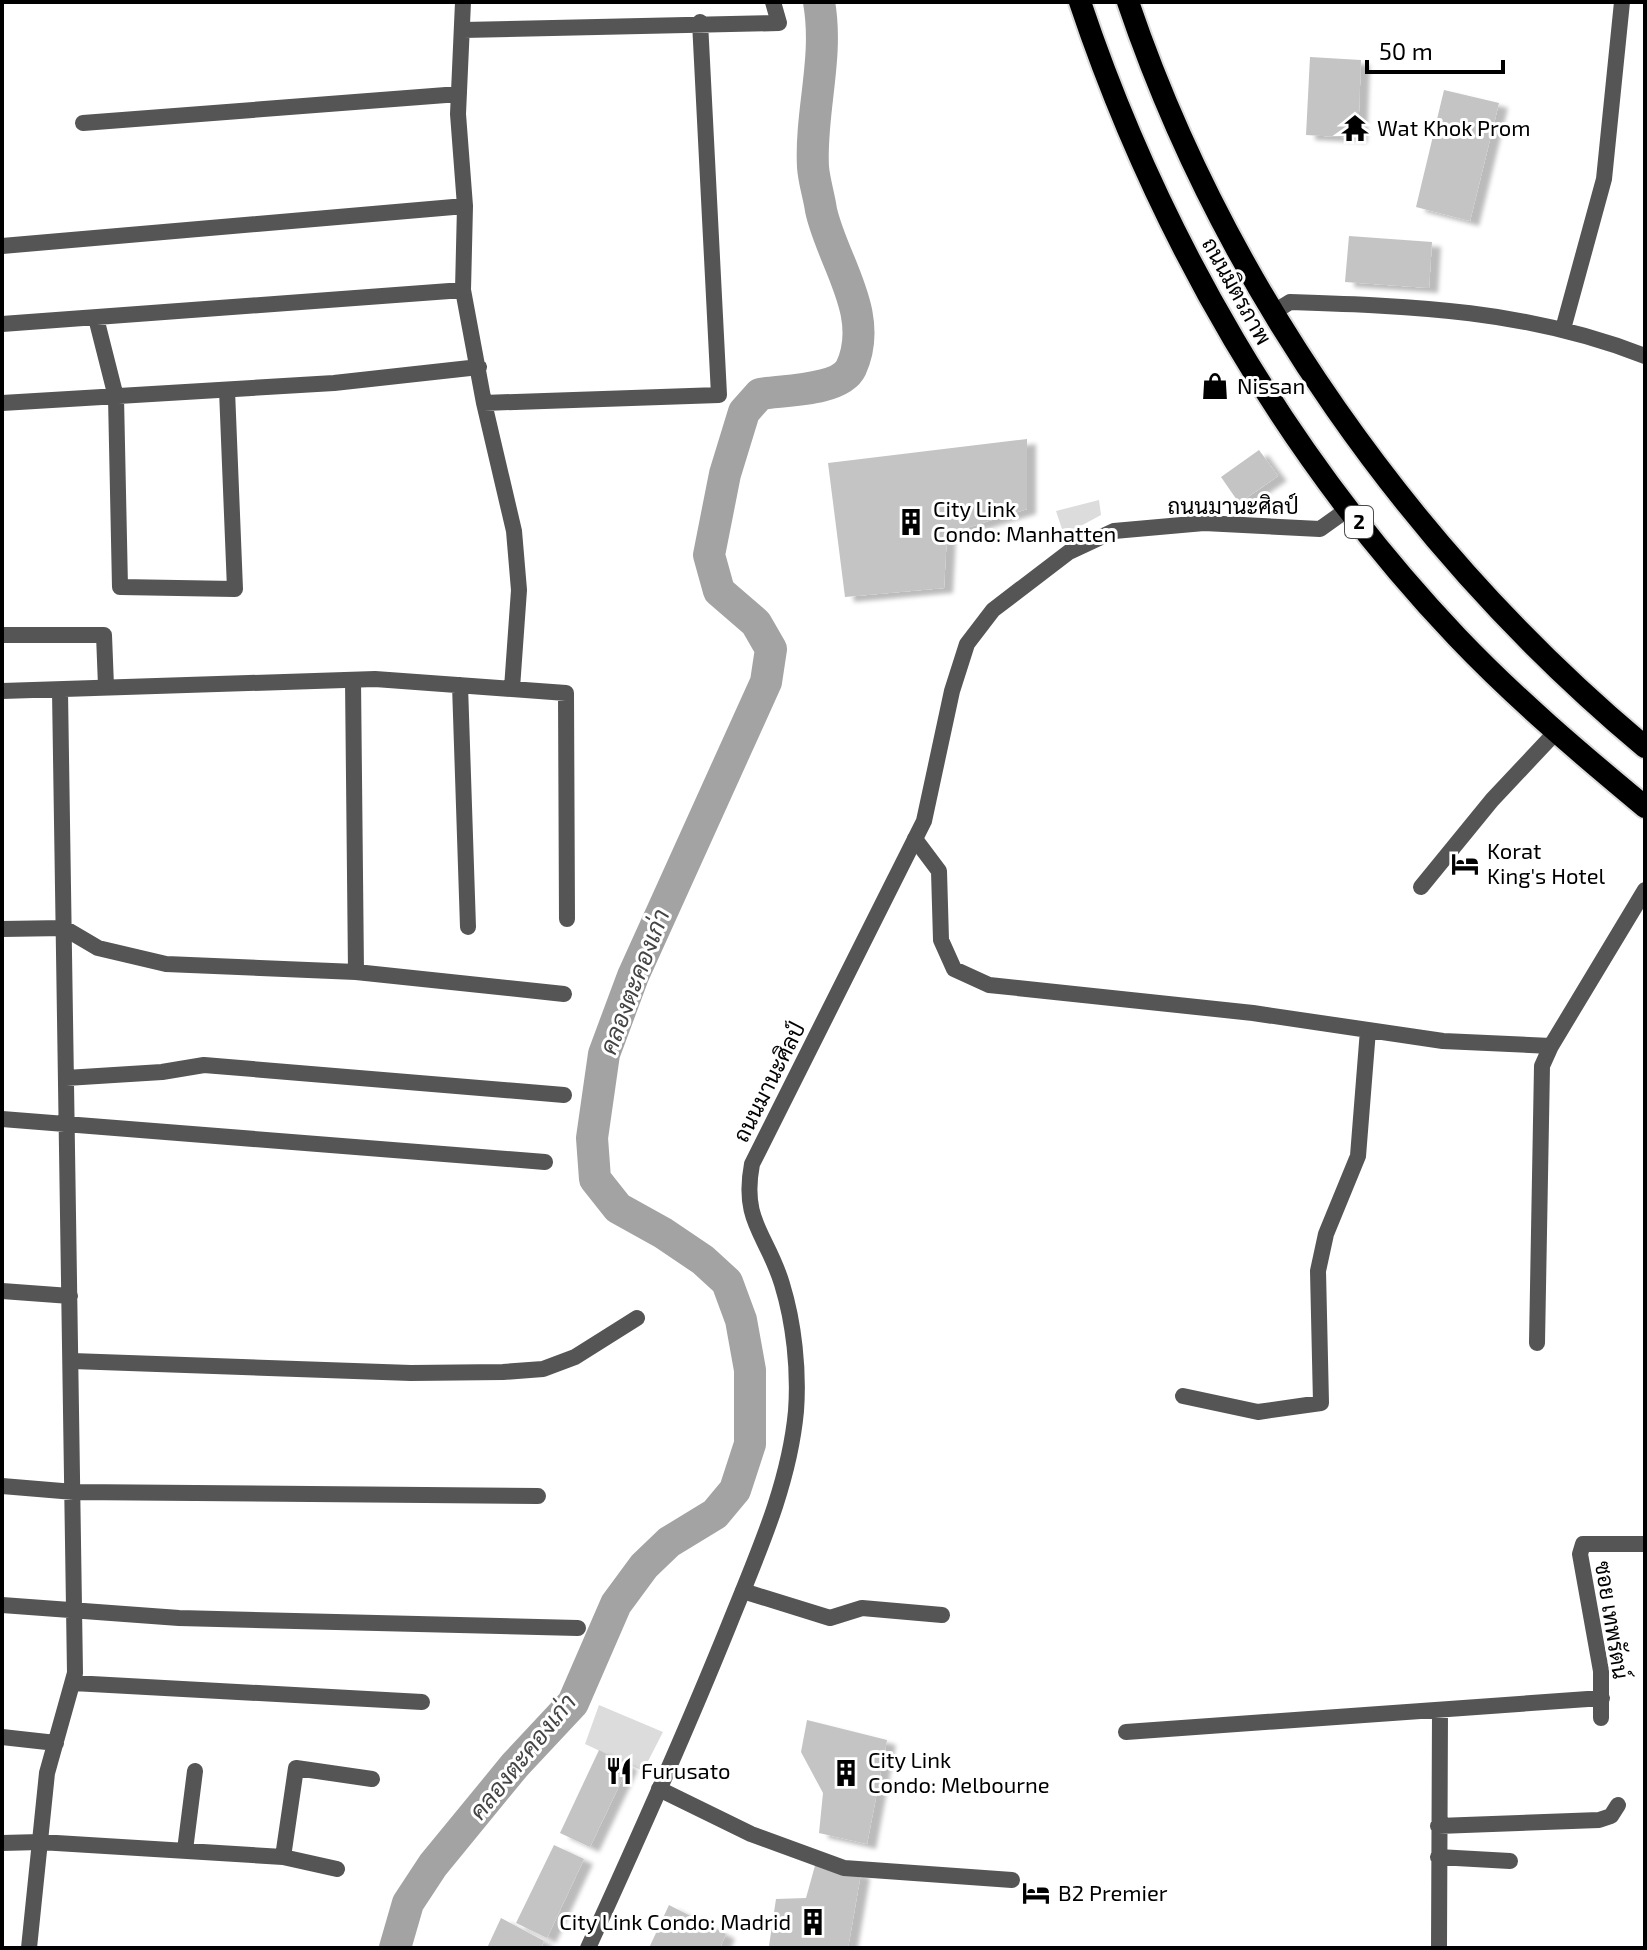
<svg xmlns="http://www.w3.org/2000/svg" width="1647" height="1950" font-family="'Exo 2',Sarabun,sans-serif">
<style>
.green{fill:#dcdcdc}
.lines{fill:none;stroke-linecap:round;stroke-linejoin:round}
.river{stroke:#a3a3a3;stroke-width:32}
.building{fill:#c4c4c4;filter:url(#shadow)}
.trunk-casing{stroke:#dbdbdb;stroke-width:26}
.minor{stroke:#555;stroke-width:16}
.tertiary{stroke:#555;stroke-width:16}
.trunk{stroke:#000;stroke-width:22}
.labels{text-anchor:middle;stroke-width:6;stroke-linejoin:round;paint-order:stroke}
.shield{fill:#fff;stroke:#4c4c4c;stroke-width:2}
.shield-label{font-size:20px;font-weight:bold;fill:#000}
.poi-label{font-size:22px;fill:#000;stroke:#fff;text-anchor:start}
.street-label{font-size:22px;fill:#000;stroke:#fff}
.water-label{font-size:24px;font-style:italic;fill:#444;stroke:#fff}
</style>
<defs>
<filter id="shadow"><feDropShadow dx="9" dy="5" stdDeviation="2" flood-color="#0004"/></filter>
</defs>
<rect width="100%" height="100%" fill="#fff"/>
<!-- green -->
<path class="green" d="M1099,500L1101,515L1064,535L1056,511Z
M599,1705L663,1732L643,1771L585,1744Z"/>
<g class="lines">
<!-- river -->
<path class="river" d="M395,1948L408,1903L433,1865L515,1765L573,1703L616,1604L644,1566L669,1542L715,1514L735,1490L750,1444V1370L741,1320L727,1282L703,1260L663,1233L618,1208L595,1179L592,1138L604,1054L633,976L766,682L771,649L756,623L719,591L709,555L725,474L744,412L760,394C783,390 840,391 851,368C876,314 832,261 821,210C819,196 814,181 813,167C810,112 829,58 819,2"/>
</g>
<!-- building -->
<path class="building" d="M1310,57L1361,60L1358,138L1306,135Z
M1444,90L1499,103L1470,221L1416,207Z
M1349,236L1432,242L1429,288L1345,282Z
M1027,439V509L947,534L944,588L845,597L828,463Z
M1259,450L1278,476L1239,503L1221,477Z
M807,1720L887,1740L867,1844L819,1833L823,1793L801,1752Z
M599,1750L629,1765L590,1847L560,1833Z
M554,1845L584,1859L547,1938L516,1923Z
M816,1862L861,1873L848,1948L769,1946L776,1899L806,1898Z
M669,1905L726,1934L720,1948H649Z
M501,1918L544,1941L541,1948H487Z"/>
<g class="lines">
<!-- trunk casing -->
<g class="trunk-casing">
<path id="trunk" d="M1080,2C1158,235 1287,458 1457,637C1515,698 1580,753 1645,807
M1128,2C1225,288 1414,554 1645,747"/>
</g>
<!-- minor -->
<path class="minor" d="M463,2L458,114L465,206L463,290L484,403L514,531L519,590L512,688
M463,30L779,23L773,2
M83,123L459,94
M2,246L465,206
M1274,312L1290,302C1414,306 1528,310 1645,356
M96,318L116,397L120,587L235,589L227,390
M2,324L463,290
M1563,329L1604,179L1622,2
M2,403L334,383L479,367
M484,403L719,395L700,22
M2,635H104L106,686
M353,680L356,972
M460,685L468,927
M2,691L375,679L566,693L567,919
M915,839L939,871L941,940L954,969L989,985L1253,1013L1443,1041L1551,1046L1645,890
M1421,887L1492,800L1555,733
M2,929L64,928L98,948L166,964L356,972L564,994
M66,1078L162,1072L204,1065L564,1095
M2,1119L545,1162
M2,1291L70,1296
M1537,1343L1542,1066L1551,1046
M72,1361L411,1373L503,1372L543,1369L575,1357L637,1318
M1183,1396L1258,1412L1321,1403L1318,1271L1326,1234L1358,1156L1368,1030
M2,1486L74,1492L538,1496
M743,1591L830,1618L862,1608L942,1615
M2,1605L179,1618L578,1628
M73,1683L422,1702
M1601,1718V1671L1580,1554L1583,1544H1645
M1126,1732L1602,1698
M2,1737L56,1743
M659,1789L751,1834L844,1868L1012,1880
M1438,1826L1599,1820L1611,1816L1618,1805
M2,1843L40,1842L283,1857L337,1869
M185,1850L195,1771
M283,1857L296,1768L372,1779
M1438,1857L1510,1861
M29,1948L47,1773L75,1673L60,691
M1439,1948L1440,1712"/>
<!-- tertiary -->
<path class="tertiary" d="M588,1948C637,1841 685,1734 729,1625C757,1555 789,1486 796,1411C799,1370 794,1323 782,1284C767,1234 741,1222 752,1164L924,821L952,691L967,644L993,610L1069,552L1114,531L1204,523L1320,529L1348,509"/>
<!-- trunk -->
<use href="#trunk" class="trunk"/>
</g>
<!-- icons -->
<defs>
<g id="temple-bare" transform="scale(2.16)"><path d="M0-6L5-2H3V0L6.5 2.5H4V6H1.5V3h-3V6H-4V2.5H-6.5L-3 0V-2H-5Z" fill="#000" stroke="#fff" stroke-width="2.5" paint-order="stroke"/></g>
<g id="shop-bare" transform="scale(2.16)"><path d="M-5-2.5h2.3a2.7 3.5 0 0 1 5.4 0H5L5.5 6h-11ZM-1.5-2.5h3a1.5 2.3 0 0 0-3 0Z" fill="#000" stroke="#fff" stroke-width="2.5" paint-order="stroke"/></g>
<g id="building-bare" transform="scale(2.16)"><path d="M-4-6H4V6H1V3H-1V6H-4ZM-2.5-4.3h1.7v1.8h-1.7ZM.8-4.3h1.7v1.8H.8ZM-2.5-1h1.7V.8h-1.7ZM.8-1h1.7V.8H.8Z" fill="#000" stroke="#fff" stroke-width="2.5" paint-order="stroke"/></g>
<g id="hotel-bare" transform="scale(2.16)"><path d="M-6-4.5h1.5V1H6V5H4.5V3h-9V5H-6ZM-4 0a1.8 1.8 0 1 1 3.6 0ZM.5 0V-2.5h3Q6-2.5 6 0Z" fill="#000" stroke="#fff" stroke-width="2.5" paint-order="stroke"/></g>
<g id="restaurant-bare" transform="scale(2.16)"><path d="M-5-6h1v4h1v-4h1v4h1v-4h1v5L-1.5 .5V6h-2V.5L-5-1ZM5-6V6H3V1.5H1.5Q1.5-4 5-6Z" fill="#000" stroke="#fff" stroke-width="2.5" paint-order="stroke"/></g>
</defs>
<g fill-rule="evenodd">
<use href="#temple-bare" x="1355" y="128"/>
<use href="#shop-bare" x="1215" y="386"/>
<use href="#building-bare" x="911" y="522"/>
<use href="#hotel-bare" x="1465" y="864"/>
<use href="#restaurant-bare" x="619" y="1771"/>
<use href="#building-bare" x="846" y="1773"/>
<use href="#hotel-bare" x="1036" y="1893"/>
<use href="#building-bare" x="813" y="1922"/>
</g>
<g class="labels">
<!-- shield labels -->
<rect class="shield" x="1345" y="506" width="28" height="32" rx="6"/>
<g class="shield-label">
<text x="1359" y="529">2</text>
</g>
<!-- poi labels -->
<g class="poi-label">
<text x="1377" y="136">Wat Khok Prom</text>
<text x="1237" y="394">Nissan</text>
<text x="933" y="517">City Link<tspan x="933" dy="25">Condo: Manhatten</tspan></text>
<text x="1487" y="859">Korat<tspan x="1487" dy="25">King's Hotel</tspan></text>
<text x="868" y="1768">City Link<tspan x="868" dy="25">Condo: Melbourne</tspan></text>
<text x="641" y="1779">Furusato</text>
<text x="1058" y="1901">B2 Premier</text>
<text x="791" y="1930" text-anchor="end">City Link Condo: Madrid</text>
</g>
<!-- street labels -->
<g class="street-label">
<text transform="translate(1237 291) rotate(61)" y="8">ถนนมิตรภาพ</text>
<text x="1233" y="514">ถนนมานะศิลป์</text>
<text transform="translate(769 1082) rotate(-63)" y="8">ถนนมานะศิลป์</text>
<text transform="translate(1612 1620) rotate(81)" y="8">ซอย เทพรัตน์</text>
</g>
<!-- water labels -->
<g class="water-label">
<text transform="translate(635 982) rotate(-69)" y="8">คลองตะคองเก่า</text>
<text transform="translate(523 1757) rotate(-51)" y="8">คลองตะคองเก่า</text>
</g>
</g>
<!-- border -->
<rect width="1647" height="1950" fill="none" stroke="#000000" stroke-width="8"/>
<!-- scale -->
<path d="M1367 60v12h136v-12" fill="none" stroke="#000000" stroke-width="4"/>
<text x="1379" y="60" font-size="24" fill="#000000" stroke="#ffffff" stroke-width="6" paint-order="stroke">50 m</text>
</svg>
